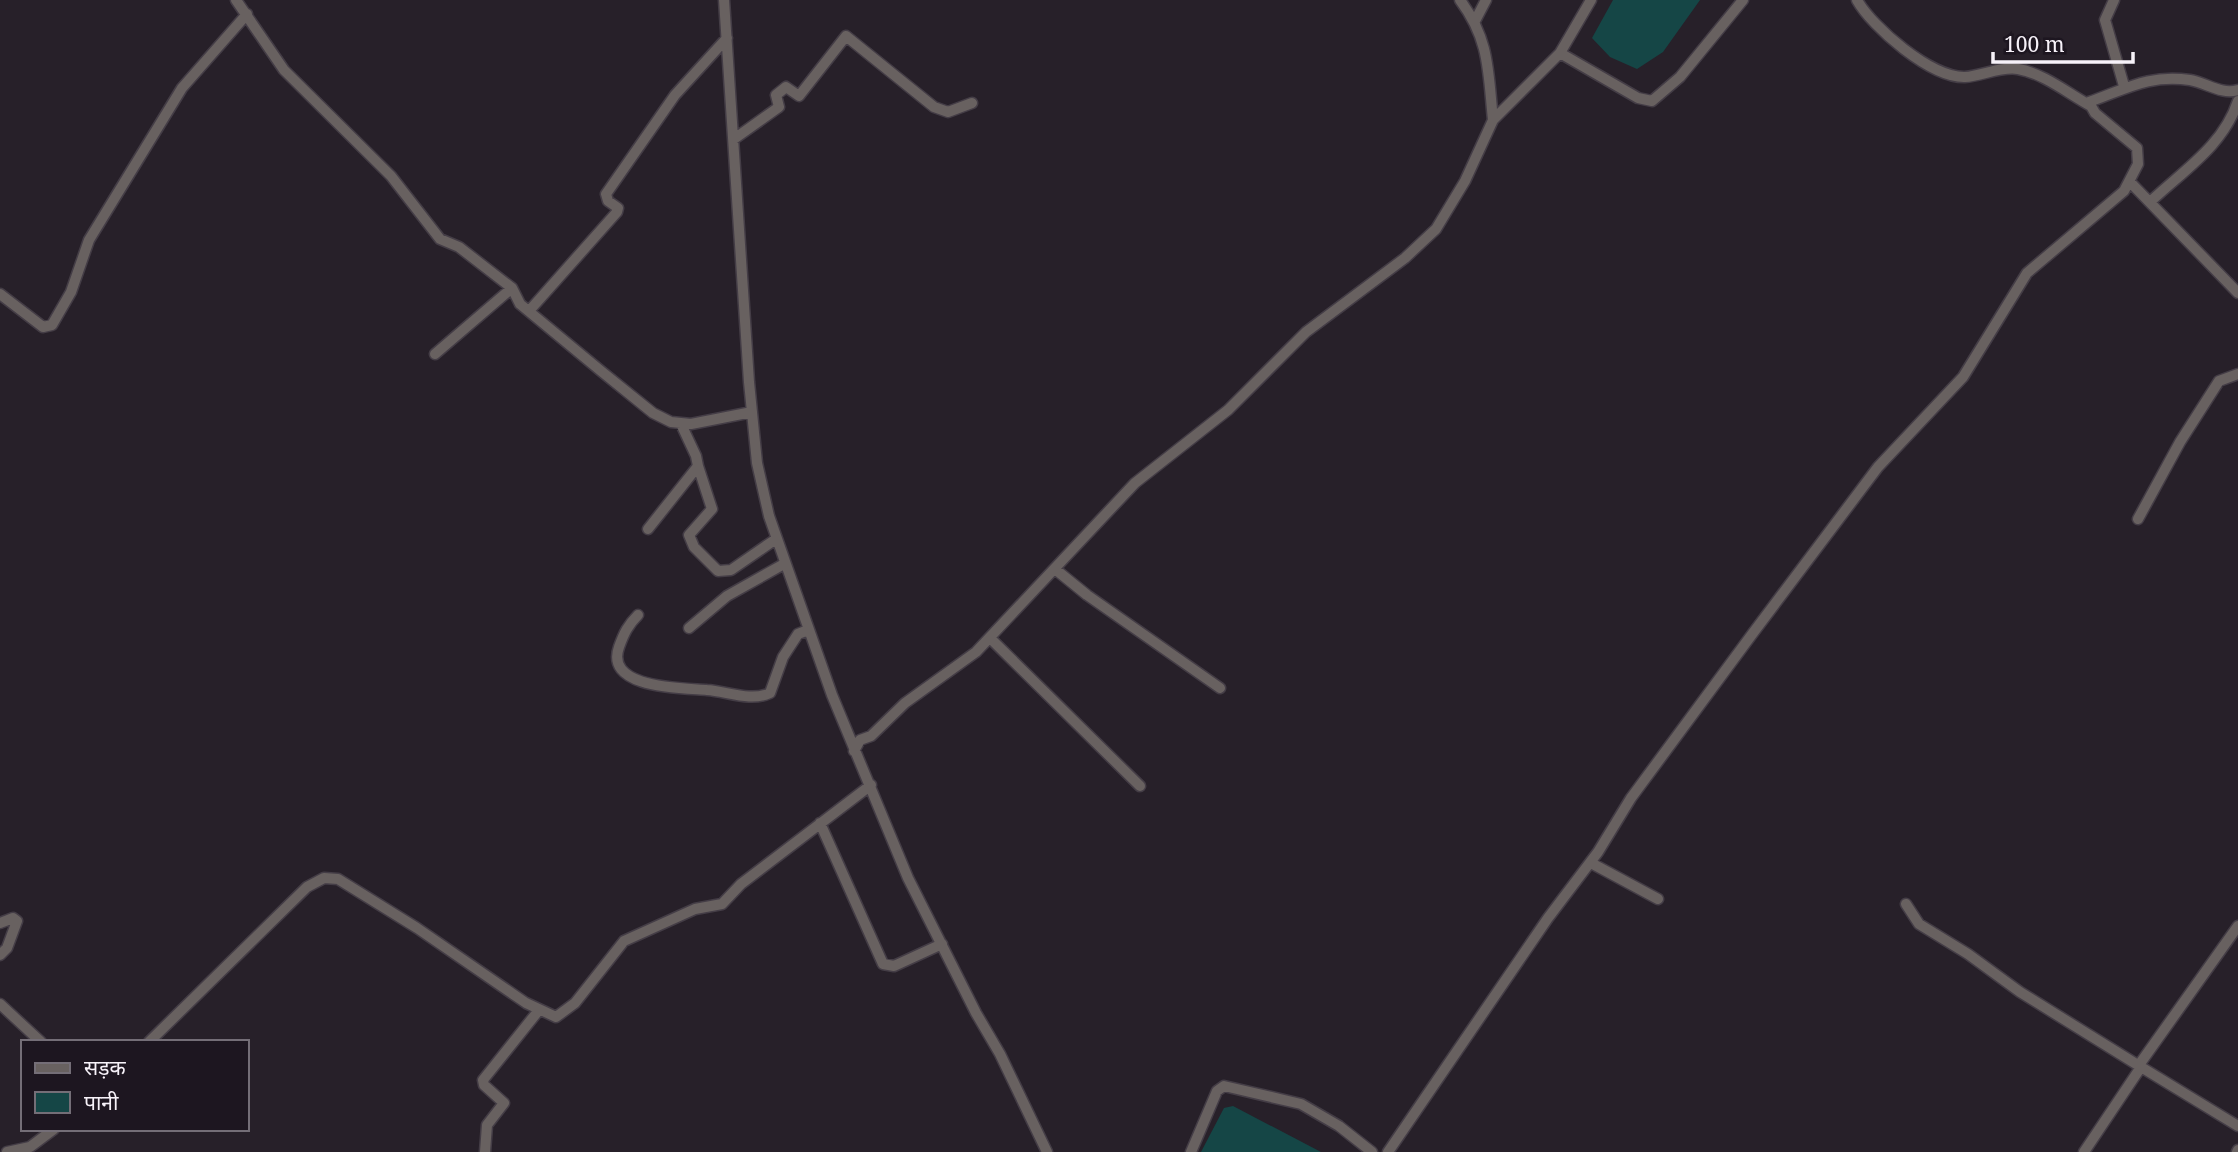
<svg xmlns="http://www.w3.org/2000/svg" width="2238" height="1152" font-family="'Noto Serif','Noto Sans Devanagari',serif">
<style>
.water{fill:#154646}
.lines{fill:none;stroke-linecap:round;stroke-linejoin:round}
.minor-casing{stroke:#443d46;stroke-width:13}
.minor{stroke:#686160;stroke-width:10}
</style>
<rect width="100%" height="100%" fill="#272029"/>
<!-- water -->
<path class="water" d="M1613,0H1700L1663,52L1637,69L1610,57L1592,38Z
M1233,1106L1321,1152H1201L1224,1108Z"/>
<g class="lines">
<!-- minor casing -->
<g class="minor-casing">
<path id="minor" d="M236,0L284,70L391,176L440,239L459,247L512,288L520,304L601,371L653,413L671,422L691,424L752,412
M724,0L749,382L757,463L769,516L832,695L908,878L976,1013L1000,1054L1047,1152
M1460,0C1490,40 1488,72 1493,120
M1857,0C1872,27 1931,78 1965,77C1982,76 2001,66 2018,69C2043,73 2069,94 2091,106L2089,102C2126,89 2149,74 2190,80C2207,83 2221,95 2238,90
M2114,0L2105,20L2124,86
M1475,21L1486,0
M1560,53L1638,98L1652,101L1680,77L1743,0
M734,139L779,107L776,95L786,87L799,96L846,36L934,107L948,112L972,103
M2130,182L2238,293
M2150,202C2184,170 2223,146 2238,101
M0,294L43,327L52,325L71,292L89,240L182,88L247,14
M529,311L617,212L618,208L608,201L606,194L675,95L727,38
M435,354L512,288
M698,466L712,509L689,535L694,547L718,571L731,570L776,539
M2138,519L2180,442L2219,381L2238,374
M648,529L698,466L696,456L681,424
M1055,569L1087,595L1220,688
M638,615C628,625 624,633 619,647C604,689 683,688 707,690C726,691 751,702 770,693L783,657L798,634L808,630
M689,628L727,596L784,564
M990,638L1140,786
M854,751L860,740L871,736L905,703L976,652L1135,483L1228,410L1306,332L1405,258L1436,229L1465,181L1493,120L1560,53L1591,0
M820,823L883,964L894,966L942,944
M1591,863L1658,899
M1906,904L1919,924L1968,954L2020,992L2141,1067
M0,923L13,918L17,921L7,948L0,955
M0,1004L41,1042
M149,1042L307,887L324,878L338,879L417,928L526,1003L556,1017L575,1003L624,941L695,909L722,904L741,884L871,785
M2139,1065L2238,926
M7,1152L30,1147L54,1129
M485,1152L487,1125L504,1103L484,1085L483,1080L539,1010
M1191,1152L1217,1091L1224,1086L1301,1104L1339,1126L1372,1152
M1388,1152L1548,918L1598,852L1631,798L1753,633L1878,467L1963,377L2027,273L2124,191L2138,164L2137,148L2095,113L2091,106
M2084,1152L2141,1067L2238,1126
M2237,1152L2238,1150"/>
</g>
<!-- minor -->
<use href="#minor" class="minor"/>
</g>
<!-- legend -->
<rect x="21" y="1040" width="228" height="91" fill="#1d1620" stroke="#746e77" stroke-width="2"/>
<rect x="35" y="1063" width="35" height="10" fill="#686160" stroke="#746e77" stroke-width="2"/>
<text x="84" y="1075" font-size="21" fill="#f7f2f9">सड़क</text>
<rect x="35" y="1092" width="35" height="21" fill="#154646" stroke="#746e77" stroke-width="2"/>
<text x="84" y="1110" font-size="21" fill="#f7f2f9">पानी</text>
<!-- scale -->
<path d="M1993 52v10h140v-10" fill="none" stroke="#f7f2f9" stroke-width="3.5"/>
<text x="2004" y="52" font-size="21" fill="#f7f2f9" stroke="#1d1620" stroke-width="5" paint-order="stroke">100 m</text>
</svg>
